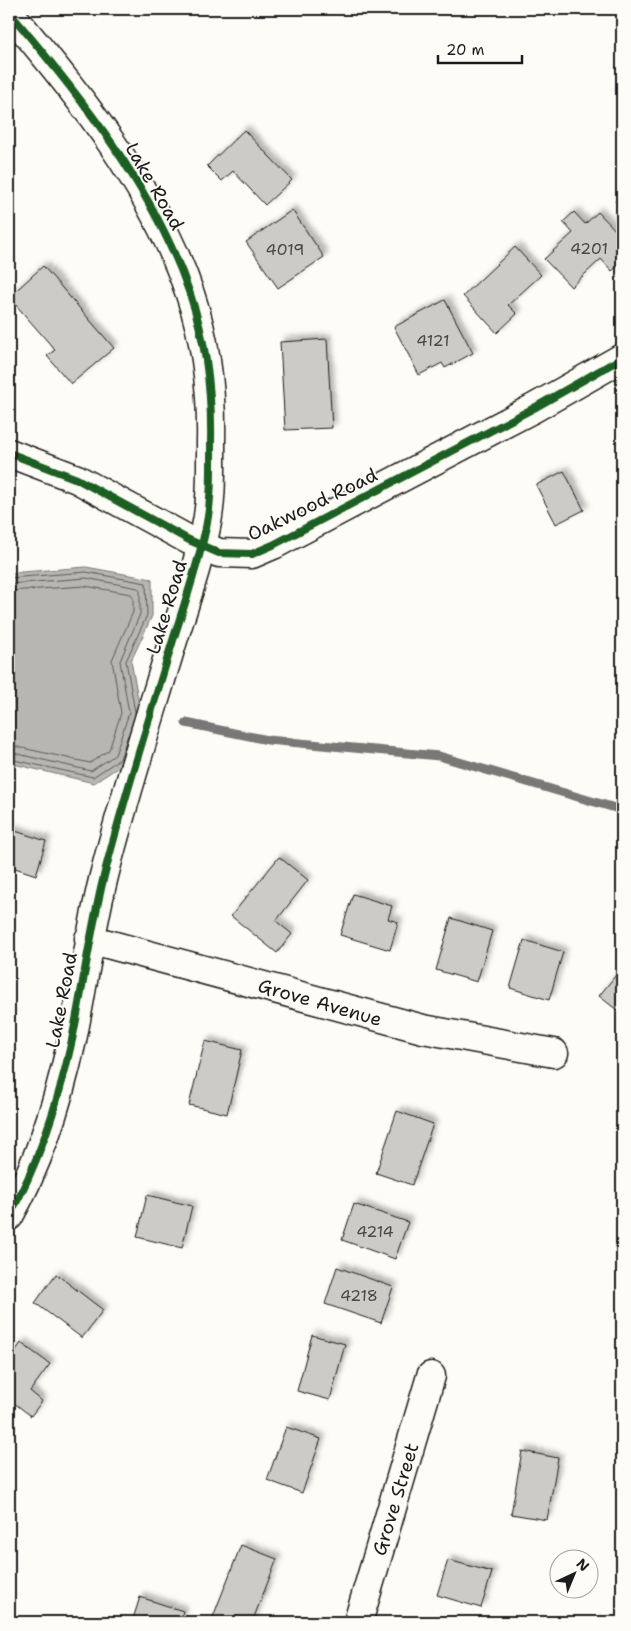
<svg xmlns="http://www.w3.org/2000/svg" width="631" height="1631" font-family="'Shantell Sans',sans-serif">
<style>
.water{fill:#b7b6b2;stroke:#797876}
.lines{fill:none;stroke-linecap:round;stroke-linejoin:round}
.shore{stroke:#5a5a58;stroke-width:1}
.stream{stroke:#797876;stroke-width:9}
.building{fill:#cccbc8;stroke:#1c1c1c;filter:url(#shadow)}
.minor-casing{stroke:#1c1c1c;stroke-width:31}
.minor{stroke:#fdfcf7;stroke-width:28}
.cycleway-casing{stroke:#fdfcf7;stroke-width:11}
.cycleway{stroke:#1b5e20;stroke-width:8}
.labels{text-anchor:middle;stroke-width:4;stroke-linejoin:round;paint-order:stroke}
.number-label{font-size:16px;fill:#484847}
.street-label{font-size:19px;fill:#1c1c1c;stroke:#fdfcf7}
</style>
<defs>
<filter id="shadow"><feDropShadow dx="4.5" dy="-4.5" stdDeviation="2.5" flood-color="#0004"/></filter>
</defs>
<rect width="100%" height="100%" fill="#fdfcf7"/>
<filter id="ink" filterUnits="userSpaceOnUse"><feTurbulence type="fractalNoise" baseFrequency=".02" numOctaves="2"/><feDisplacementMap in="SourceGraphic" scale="10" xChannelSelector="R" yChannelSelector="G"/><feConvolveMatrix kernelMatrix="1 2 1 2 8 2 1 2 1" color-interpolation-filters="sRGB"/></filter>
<g filter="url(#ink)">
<!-- water -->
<path class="water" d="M86,567L152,579V616L131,661L141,714L125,763L94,783L9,763V573Z"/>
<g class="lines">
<!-- shore -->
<path class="shore" d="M9,578L86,572L146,583L147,615L126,661L135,712
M9,584L86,578L138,588L140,590V614L120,661L129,713L115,755L91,771L9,752
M9,591L85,586L131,594L133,597V612L112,660L121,713L109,750L90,763L9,745
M9,759L93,777L120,759L128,735"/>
<!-- stream -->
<path class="stream" d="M186,723L268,740L439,756L622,810"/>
</g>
<!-- building -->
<path class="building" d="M244,130L292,180L265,205L233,171L222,181L207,166Z
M622,195V209L615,201Z
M292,210L324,257L278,288L246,242Z
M574,212L585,224L598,212L622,237V262L612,271L601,259L571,287L544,259L573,233L563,222Z
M515,247L541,275L508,305L517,314L497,333L463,296Z
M43,266L114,348L71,384L47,356L55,350L9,297Z
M445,300L473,353L445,368L442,363L419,375L394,327Z
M327,339L332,428L285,430L280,342Z
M564,471L584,510L556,524L536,485Z
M9,829L46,841L36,875L9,866Z
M279,857L308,880L276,921L292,934L277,953L231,916Z
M353,894L392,906L388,919L398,922L390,950L340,935Z
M451,918L492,931L477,982L436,970Z
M524,940L563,952L549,1000L510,988Z
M616,975L622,980V1014L599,996Z
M205,1041L242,1050L227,1114L189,1105Z
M397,1111L433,1124L412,1185L376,1173Z
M147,1195L192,1206L182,1248L137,1237Z
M354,1204L408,1222L395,1259L342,1240Z
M337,1267L393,1287L381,1323L325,1304Z
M56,1274L103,1310L82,1338L35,1303Z
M312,1335L345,1344L330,1400L297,1391Z
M21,1343L50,1364L30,1391L42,1401L31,1416L9,1399V1360Z
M286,1427L321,1439L302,1493L267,1480Z
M522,1451L558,1458L547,1520L511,1514Z
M241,1545L277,1559L252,1622H211Z
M448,1560L492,1572L481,1608L437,1595Z
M140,1597L183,1611L180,1622H132Z"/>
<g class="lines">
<!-- minor casing -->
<g class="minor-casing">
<path id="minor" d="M9,12C81,97 154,188 190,294C206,341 212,392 211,442C211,472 212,503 205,532C196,572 182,611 170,650C148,723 125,795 106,868C91,925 84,982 72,1040C59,1100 39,1163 9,1216
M9,453L77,479L189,540L219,553L252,554L273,545L534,408L622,358
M89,939L423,1029L554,1053
M358,1622L431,1376"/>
</g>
<!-- minor -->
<use href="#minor" class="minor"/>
<!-- cycleway casing -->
<g class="cycleway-casing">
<path id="cycleway" d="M9,12C81,97 154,188 190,294C206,341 212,392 211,442C211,472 212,503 205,532C196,572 182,611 170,650C148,723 125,795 106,868C91,925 84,982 72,1040C59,1100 39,1163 9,1216
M9,453L77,479L189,540L219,553L252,554L273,545L534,408L622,358"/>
</g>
<!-- cycleway -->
<use href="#cycleway" class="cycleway"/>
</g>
</g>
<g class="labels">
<!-- number labels -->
<g class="number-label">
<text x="589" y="254">4201</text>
<text x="285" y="255">4019</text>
<text x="433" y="346">4121</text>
<text x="375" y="1237">4214</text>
<text x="359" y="1301">4218</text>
</g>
<!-- street labels -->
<g class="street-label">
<text transform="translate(155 186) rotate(60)" y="7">Lake Road</text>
<text transform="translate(312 504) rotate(-26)" y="7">Oakwood Road</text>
<text transform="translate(166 607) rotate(-73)" y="7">Lake Road</text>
<text transform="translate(61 1000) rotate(-79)" y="7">Lake Road</text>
<text transform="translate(320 1002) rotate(16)" y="7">Grove Avenue</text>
<text transform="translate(395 1499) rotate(-73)" y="7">Grove Street</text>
</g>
</g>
<!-- margin -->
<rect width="631" height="1631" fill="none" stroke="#fdfcf7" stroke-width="30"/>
<rect x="15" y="15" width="601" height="1601" fill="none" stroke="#1c1c1c" stroke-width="2" filter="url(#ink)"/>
<!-- north arrow -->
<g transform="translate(574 1574) rotate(44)"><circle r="24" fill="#fdfcf7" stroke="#a3a29f"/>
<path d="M0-4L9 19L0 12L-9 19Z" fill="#1c1c1c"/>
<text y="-8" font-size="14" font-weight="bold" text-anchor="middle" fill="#1c1c1c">N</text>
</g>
<!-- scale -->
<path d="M438 55v8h84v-8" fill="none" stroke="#1c1c1c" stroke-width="2.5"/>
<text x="446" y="55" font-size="15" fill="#1c1c1c" stroke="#fdfcf7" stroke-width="4" paint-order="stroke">20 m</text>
</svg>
